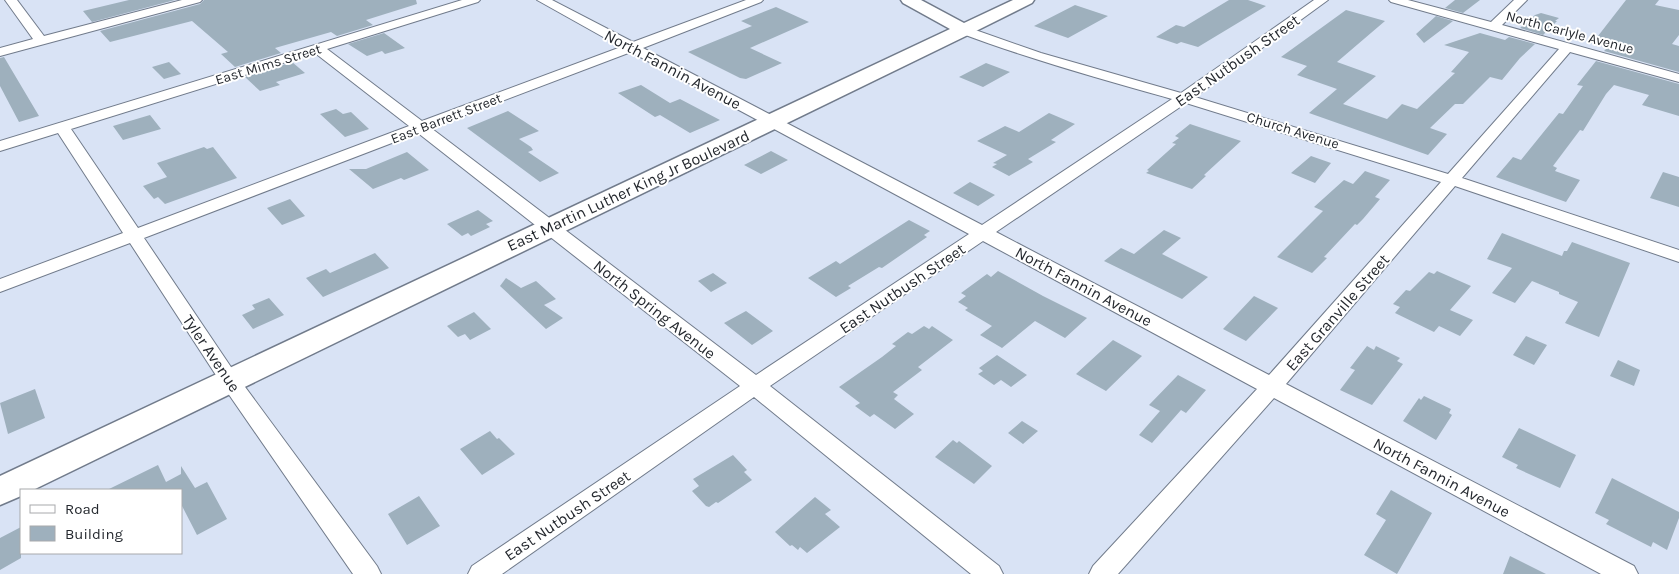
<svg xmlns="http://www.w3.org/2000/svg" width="1679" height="574" font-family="Karla,sans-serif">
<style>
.building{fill:#9eb0bd}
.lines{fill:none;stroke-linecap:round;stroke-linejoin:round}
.street-casing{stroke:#717b8b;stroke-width:2}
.secondary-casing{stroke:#717b8b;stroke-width:3}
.street{fill:#fff;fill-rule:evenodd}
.secondary{fill:#fff;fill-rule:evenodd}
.labels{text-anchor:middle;stroke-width:4;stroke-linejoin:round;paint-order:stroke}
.far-street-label{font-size:14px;fill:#25292f;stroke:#fff}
.street-label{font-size:16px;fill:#25292f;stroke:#fff}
</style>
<rect width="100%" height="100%" fill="#d9e3f5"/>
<!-- building -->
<path class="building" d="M129,0H175L92,22L83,11Z
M204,0H416L417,4L366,20L373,25L337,36L331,32L275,48L281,53L235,67L221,54L228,52L192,21L110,42L100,31L200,4Z
M1229,0H1248L1266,6L1198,47L1181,42L1177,44L1156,37L1176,25L1184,27Z
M1455,0H1480L1463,13L1445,8Z
M1626,0H1659L1655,5L1679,10V35L1672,44L1679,46V72L1604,51L1610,45L1599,42L1600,41L1597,40L1599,37L1598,36Z
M1075,5L1108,16L1068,38L1034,26Z
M776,7L809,22L750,48L782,63L746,79L740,78L688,52L752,26L741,21Z
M1346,10L1385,21L1337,62L1376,76L1343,104L1387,119L1402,104L1417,109L1455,73L1451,72L1469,52L1444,45L1480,33L1505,40L1509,37L1535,44L1520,58L1502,80L1490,77L1463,104H1455L1430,128L1447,134L1428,155L1309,113L1337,89L1297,75L1307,66L1281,57Z
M1541,13L1559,18L1555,21H1557L1543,35L1520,28L1535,15Z
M1436,16L1453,21L1424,43L1416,34Z
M384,33L405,48L385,54L382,51L367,56L348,44Z
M4,57L39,116L19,122L0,86V58Z
M1596,61L1679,84V116L1642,105L1649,95L1614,85L1606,94L1583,131L1580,130L1553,166L1557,168L1555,171L1580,180L1566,202L1496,177L1513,157L1521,160L1559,113L1563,114L1583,86L1577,85Z
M169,62L181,74L164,79L152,67Z
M292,62L305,73L276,82L280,85L260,91L245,77Z
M986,63L1010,72L983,87L959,77Z
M641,85L670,103L680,99L720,120L690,133L660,115L655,117L618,93Z
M336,109L343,114L351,112L369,129L345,137L320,114Z
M508,111L539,131L519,139L531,147L533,150L528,152L559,173L540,182L467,128Z
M1049,113L1075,124L1051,140L1056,142L1028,159L1033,162L1009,176L992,167L997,164L993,163L1007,155L977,141L1005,126L1019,132Z
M150,115L161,129L123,140L113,126Z
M1190,124L1241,141L1204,175L1206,176L1192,189L1146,173L1149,171L1147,170L1176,144L1172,143L1179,138L1175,136Z
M204,147L207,149L213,147L237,178L165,204L158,197L154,199L143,186L167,177L157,163Z
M771,151L788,160L761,174L744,165Z
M407,152L429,170L404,180L401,178L373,189L349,169H366Z
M1311,156L1331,163L1315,183L1291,173Z
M1365,171L1390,180L1375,197L1380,199L1363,219L1357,225L1355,224L1324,257L1327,258L1312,273L1277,257L1323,211L1314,207L1344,180L1353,184Z
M1663,172L1679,177V207L1650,198Z
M970,182L995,195L978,206L953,193Z
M290,199L305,216L282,225L267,208Z
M478,210L493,221L486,224L490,227L471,236L468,233L462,236L447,224Z
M909,220L930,231L924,235L927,237L882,268L879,267L848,286L851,288L836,297L808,278L836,261L840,264Z
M1164,230L1181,238L1162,254L1208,277L1182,299L1104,261L1121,248L1134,254Z
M1502,233L1562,256L1564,251H1567L1572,242L1630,263L1599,337L1565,323L1578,302L1559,294V292L1532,281L1515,303L1492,293L1512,268L1487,259Z
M375,253L389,268L323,297L306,278L326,269L330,273Z
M998,271L1043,296L1087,318L1065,338L1035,321L1002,348L980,335L992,326L965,310L968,308L958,302L966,296L961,293L987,274L991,277Z
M1437,271L1471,286L1450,310L1473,320L1460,336L1439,326L1434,332L1395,313L1400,307L1393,304L1406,290L1410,291L1429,272L1434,274Z
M713,273L727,283L711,292L698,281Z
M506,278L521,288L536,281L556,299L544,305L563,318L546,329L500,286Z
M1254,296L1278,308L1246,341L1223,329Z
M269,298L284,315L253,329L242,315L255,309L252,305Z
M746,311L773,331L752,345L724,323Z
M474,312L491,329L470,340L465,334L458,337L447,326Z
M924,326L929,329L932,326L953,340L918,367L922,370L893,392L898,395L894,399L914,414L895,429L874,414L870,417L855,406L860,403L839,387L882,357L896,346L892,344L908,332L912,334Z
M1526,336L1547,345L1534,365L1513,355Z
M1113,340L1142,356L1106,391L1076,374Z
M1367,346L1374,350L1376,346L1400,358L1397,361L1403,364L1372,405L1340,390L1355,370L1350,368Z
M997,355L1027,375L1011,387L1001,380L994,385L978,374L983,371L979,368Z
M1618,360L1640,370L1634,386L1610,376Z
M1178,375L1206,390L1186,413L1181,410L1152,443L1139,435L1160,411L1149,405Z
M35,389L45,418L8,434L0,403Z
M1424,396L1451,409L1449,413L1452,415L1436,440L1403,421L1419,398L1421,400Z
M1022,421L1038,431L1023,444L1008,433Z
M1519,428L1576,455L1560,488L1516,468L1518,465L1502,457Z
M490,431L497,439L499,438L515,454L482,475L460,449Z
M953,440L957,443L959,441L992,466L974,484L935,457Z
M733,455L747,470L744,472L752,480L718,503L716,502L709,507L706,506L692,491L699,486L693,479Z
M158,465L166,482L181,474V466L195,488L207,482L227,519L197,535L181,504V490H107Z
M1612,478L1679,512V518L1667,550L1653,542L1651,547L1606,524L1609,520L1595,513Z
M1391,490L1432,513L1397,574L1364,555L1386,520L1376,514Z
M419,496L440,526L407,545L388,514Z
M815,497L831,510L825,514L840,527L807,553L800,547L798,550L792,545L790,546L775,532Z
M21,527V558L0,570V538Z
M1510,556L1546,574H1503Z"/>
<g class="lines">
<!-- street casing -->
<g class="street-casing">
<path id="street" d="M5,0H17L44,36L182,0H202L200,2L0,56V48L33,39Z
M462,0H480L478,2L327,49L422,121L621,47L537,0H552L633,42L746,0H763L761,2L643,48L982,225L1172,99C1101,79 1029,59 960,33L958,30L960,27L964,26L1041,53L1181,93L1314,0H1328L1195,97L1448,174L1559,49L1391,2L1389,0H1408L1491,22L1514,0H1527L1502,25L1679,74V82L1570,52L1462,178L1679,250V262L1455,186L1286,384L1634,566L1638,574H1601L1274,398L1118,574H1089L1093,566L1257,389L983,241L770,386L999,566L1003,574H971L754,397L502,574H468L472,566L740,386L418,133L144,238L237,376L377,566L381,574H353L223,386L130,243L0,292V279L123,233L58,133L0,151V141ZM631,52L969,234L756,375L431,128ZM315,53L409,126L138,228L71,129ZM1186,103L1441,182L1269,375L996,232Z"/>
</g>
<!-- secondary casing -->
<g class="secondary-casing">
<path id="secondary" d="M901,0H921L964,23L1013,0H1034L1032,3L970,34L33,490H21V496L0,505V476L950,29L903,3Z"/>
</g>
<!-- street -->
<use href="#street" class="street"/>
<!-- secondary -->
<use href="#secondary" class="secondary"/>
</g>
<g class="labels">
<!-- far-street labels -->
<g class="far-street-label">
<text transform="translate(1570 32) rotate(15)" y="5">North Carlyle Avenue</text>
<text transform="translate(268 64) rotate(-17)" y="5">East Mims Street</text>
<text transform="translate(446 118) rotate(-21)" y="5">East Barrett Street</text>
<text transform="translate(1293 130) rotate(17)" y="5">Church Avenue</text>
</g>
<!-- street labels -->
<g class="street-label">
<text transform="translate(1237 60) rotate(-35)" y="6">East Nutbush Street</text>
<text transform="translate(673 69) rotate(28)" y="6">North Fannin Avenue</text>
<text transform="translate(628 190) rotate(-25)" y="6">East Martin Luther King Jr Boulevard</text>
<text transform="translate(1084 286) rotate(28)" y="6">North Fannin Avenue</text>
<text transform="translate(902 288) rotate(-34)" y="6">East Nutbush Street</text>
<text transform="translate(655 309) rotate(38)" y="6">North Spring Avenue</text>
<text transform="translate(1337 312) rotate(-49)" y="6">East Granville Street</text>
<text transform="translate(212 353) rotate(56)" y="6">Tyler Avenue</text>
<text transform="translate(1442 477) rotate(28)" y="6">North Fannin Avenue</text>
<text transform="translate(567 515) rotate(-34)" y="6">East Nutbush Street</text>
</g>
</g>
<!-- legend -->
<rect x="20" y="489" width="162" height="65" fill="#ffffff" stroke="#a8a9ac"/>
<rect x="30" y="505" width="25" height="8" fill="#ffffff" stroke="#a8a9ac"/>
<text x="65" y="514" font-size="15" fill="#25292f">Road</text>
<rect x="30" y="526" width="25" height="15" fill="#9eb0bd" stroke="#a8a9ac"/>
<text x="65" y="539" font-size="15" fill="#25292f">Building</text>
</svg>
